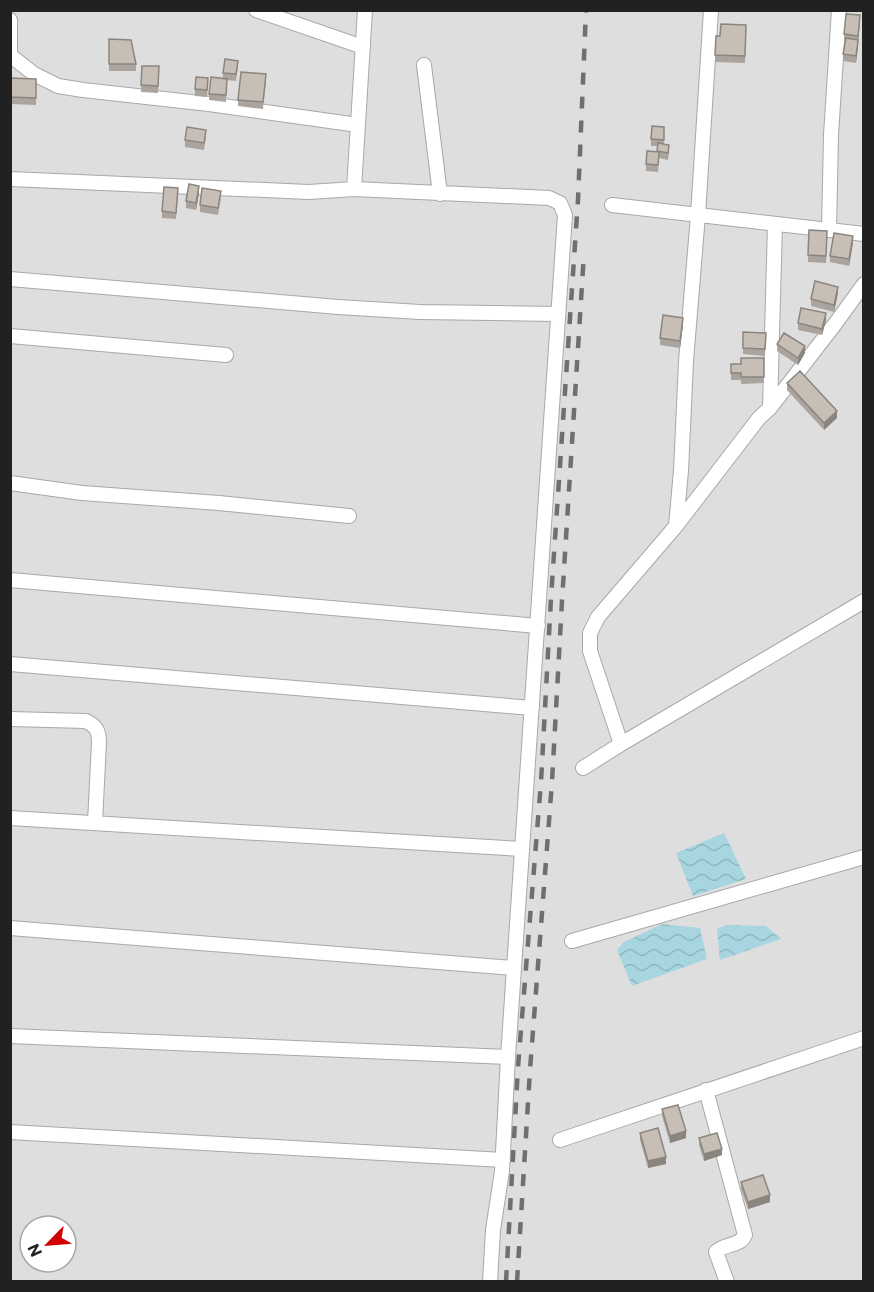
<svg xmlns="http://www.w3.org/2000/svg" width="874" height="1292" font-family="Commissioner,sans-serif">
<style>
.residential{fill:#dfdede;fill-rule:evenodd}
.water{fill:url(#water-waves)}
.lines{fill:none;stroke-linecap:round;stroke-linejoin:round}
.minor-casing{stroke:#a8a8a8;stroke-width:16}
.minor{stroke:#fff;stroke-width:14}
.rail{stroke:#6f6f6f;stroke-width:4.5;stroke-dasharray:12 12;stroke-linecap:butt}
.wall{fill:#aba39d}
.shaded-wall{fill:#8b857f}
.building{fill:#c7beb6;stroke:#8b857f;stroke-width:1.5}
</style>
<defs>
<pattern id="water-waves" width="16" height="10" patternUnits="userSpaceOnUse" patternTransform="scale(1.5)"><rect width="16" height="10" fill="#a7d5e0"/><path d="M0 5q4-4 8 0t8 0" fill="none" stroke="#8fb7c0"/></pattern>
</defs>
<rect width="100%" height="100%" fill="#f2eee8"/>
<!-- residential -->
<path class="residential" d="M10,11H863V1281H11ZM30,1226H66V1262H30Z"/>
<!-- water -->
<path class="water" d="M724,833L746,879L693,896L676,853Z
M662,924L700,928L707,959L632,986L617,950L624,942Z
M726,925L766,926L781,939L720,960L717,929Z"/>
<g class="lines">
<!-- minor casing -->
<g class="minor-casing">
<path id="minor" d="M256,10L363,47
M365,10L354,189L549,198L560,203L565,215L508,1057L502,1171L493,1230L490,1282
M10,20V59
M11,56L34,74L58,86L83,90L209,104L358,125
M424,65L440,194
M10,179L309,192L354,189
M612,205L864,234
M829,230L831,135L839,10
M10,279L338,307L420,312L558,314
M10,336L226,355
M770,408L775,224
M10,483L82,493L219,503L349,516
M676,526L681,471L686,361L698,215L711,10
M10,580L538,626
M10,664L532,708
M10,719L86,721C96,726 99,731 99,742L95,823
M621,744L590,651V633L598,617L676,526L759,418L770,408L835,324L864,284
M583,768L621,744L864,601
M10,818L522,849
M10,928L514,968
M572,941L864,857
M10,1036L508,1057
M706,1090L745,1235C740,1247 724,1243 716,1252L727,1282
M10,1132L503,1160
M560,1140L864,1038"/>
</g>
<!-- minor -->
<use href="#minor" class="minor"/>
<!-- rail -->
<path class="rail" d="M506,1282L518,1067L541,782L551,598L578,200L586,10
M517,1282L530,1070L552,782L562,601L584,253"/>
</g>
<!-- wall -->
<path class="wall" d="M860,22L856,63L843,61L845,41H844V34Z
M746,25L745,63L715,62L716,36H720Z
M109,39L136,64V71H109Z
M142,66H159L158,93L141,92Z
M238,67L236,81L227,80L226,102L209,100V94L223,78V73Z
M10,78L36,79V105L10,104Z
M266,81L263,109L238,106V100Z
M208,85L207,97L195,96V89Z
M664,127V144L669,152L668,160L659,158L658,172L646,171V164L657,152L658,146H651V139Z
M206,137L204,150L185,147V140Z
M199,193L196,210L186,208V201Z
M178,195L176,219L162,218V211Z
M221,198L218,215L200,212V205Z
M827,238L826,263L808,262V255Z
M853,243L849,266L830,262V256Z
M838,293L834,312L811,306V299Z
M826,320L822,335L798,330V323Z
M683,325L680,348L660,345V338Z
M743,332L766,333L765,356L743,354Z
M777,344L805,353L798,365L777,351Z
M764,358V383L741,384V380H731V364H741Z
M787,383L837,418L824,430L787,390Z
M662,1109L686,1138L670,1143L662,1116Z
M640,1133L666,1164L648,1168L640,1140Z
M699,1138L722,1155L704,1161L699,1145Z
M741,1182L770,1202L748,1209L741,1189Z"/>
<!-- shaded-wall -->
<path class="shaded-wall" d="M860,15L858,47L856,63V56Z
M199,186V193L196,210V203Z
M853,236V243L849,266V259Z
M838,287V293L834,312V305Z
M826,313V320L822,335V329Z
M683,318V325L680,348V341Z
M805,346V353L798,365V358Z
M837,411V418L824,430V423Z
M686,1131V1138L670,1143V1136Z
M722,1149V1155L704,1161V1154Z
M666,1157V1164L648,1168V1161Z
M770,1195V1202L748,1209V1202Z"/>
<!-- building -->
<path class="building" d="M846,14L860,15L858,36L844,34Z
M721,24L746,25L745,56L715,55L716,36H720Z
M846,38L858,40L856,56L843,54Z
M109,39L131,40L136,64H109Z
M225,59L238,61L236,74L223,73Z
M142,66H159L158,86L141,85Z
M241,72L266,74L263,102L238,100Z
M196,77L208,78L207,90L195,89Z
M211,77L227,79L226,95L209,94Z
M10,78L36,79V98L10,97Z
M652,126L664,127V140L651,139Z
M187,127L206,130L204,143L185,140Z
M658,143L669,145L668,153L657,151Z
M647,151L659,152L658,165L646,164Z
M189,184L199,186L196,203L186,201Z
M164,187L178,188L176,213L162,211Z
M202,188L221,191L218,208L200,205Z
M809,230L827,231L826,256L808,255Z
M834,233L853,236L849,259L830,256Z
M815,281L838,287L834,305L811,299Z
M801,308L826,313L822,329L798,323Z
M663,315L683,318L680,341L660,338Z
M743,332L766,333L765,349L743,348Z
M784,333L805,346L798,358L777,344Z
M741,358H764V377H741V373H731V364H741Z
M800,371L837,411L824,423L787,383Z
M678,1105L686,1131L670,1136L662,1109Z
M658,1128L666,1157L648,1161L640,1133Z
M717,1133L722,1149L704,1154L699,1138Z
M763,1175L770,1195L748,1202L741,1182Z"/>
<!-- border -->
<rect width="874" height="1292" fill="none" stroke="#212121" stroke-width="24"/>
<!-- north arrow -->
<g transform="translate(48 1244) rotate(245)"><circle r="28" fill="#ffffff" stroke="#a6a6a6" stroke-width="1.5"/>
<path d="M0-4.5L10 22L0 15L-10 22Z" fill="#d20005"/>
<text y="-9" font-size="16" font-weight="bold" text-anchor="middle" fill="#212121">N</text>
</g>
</svg>
